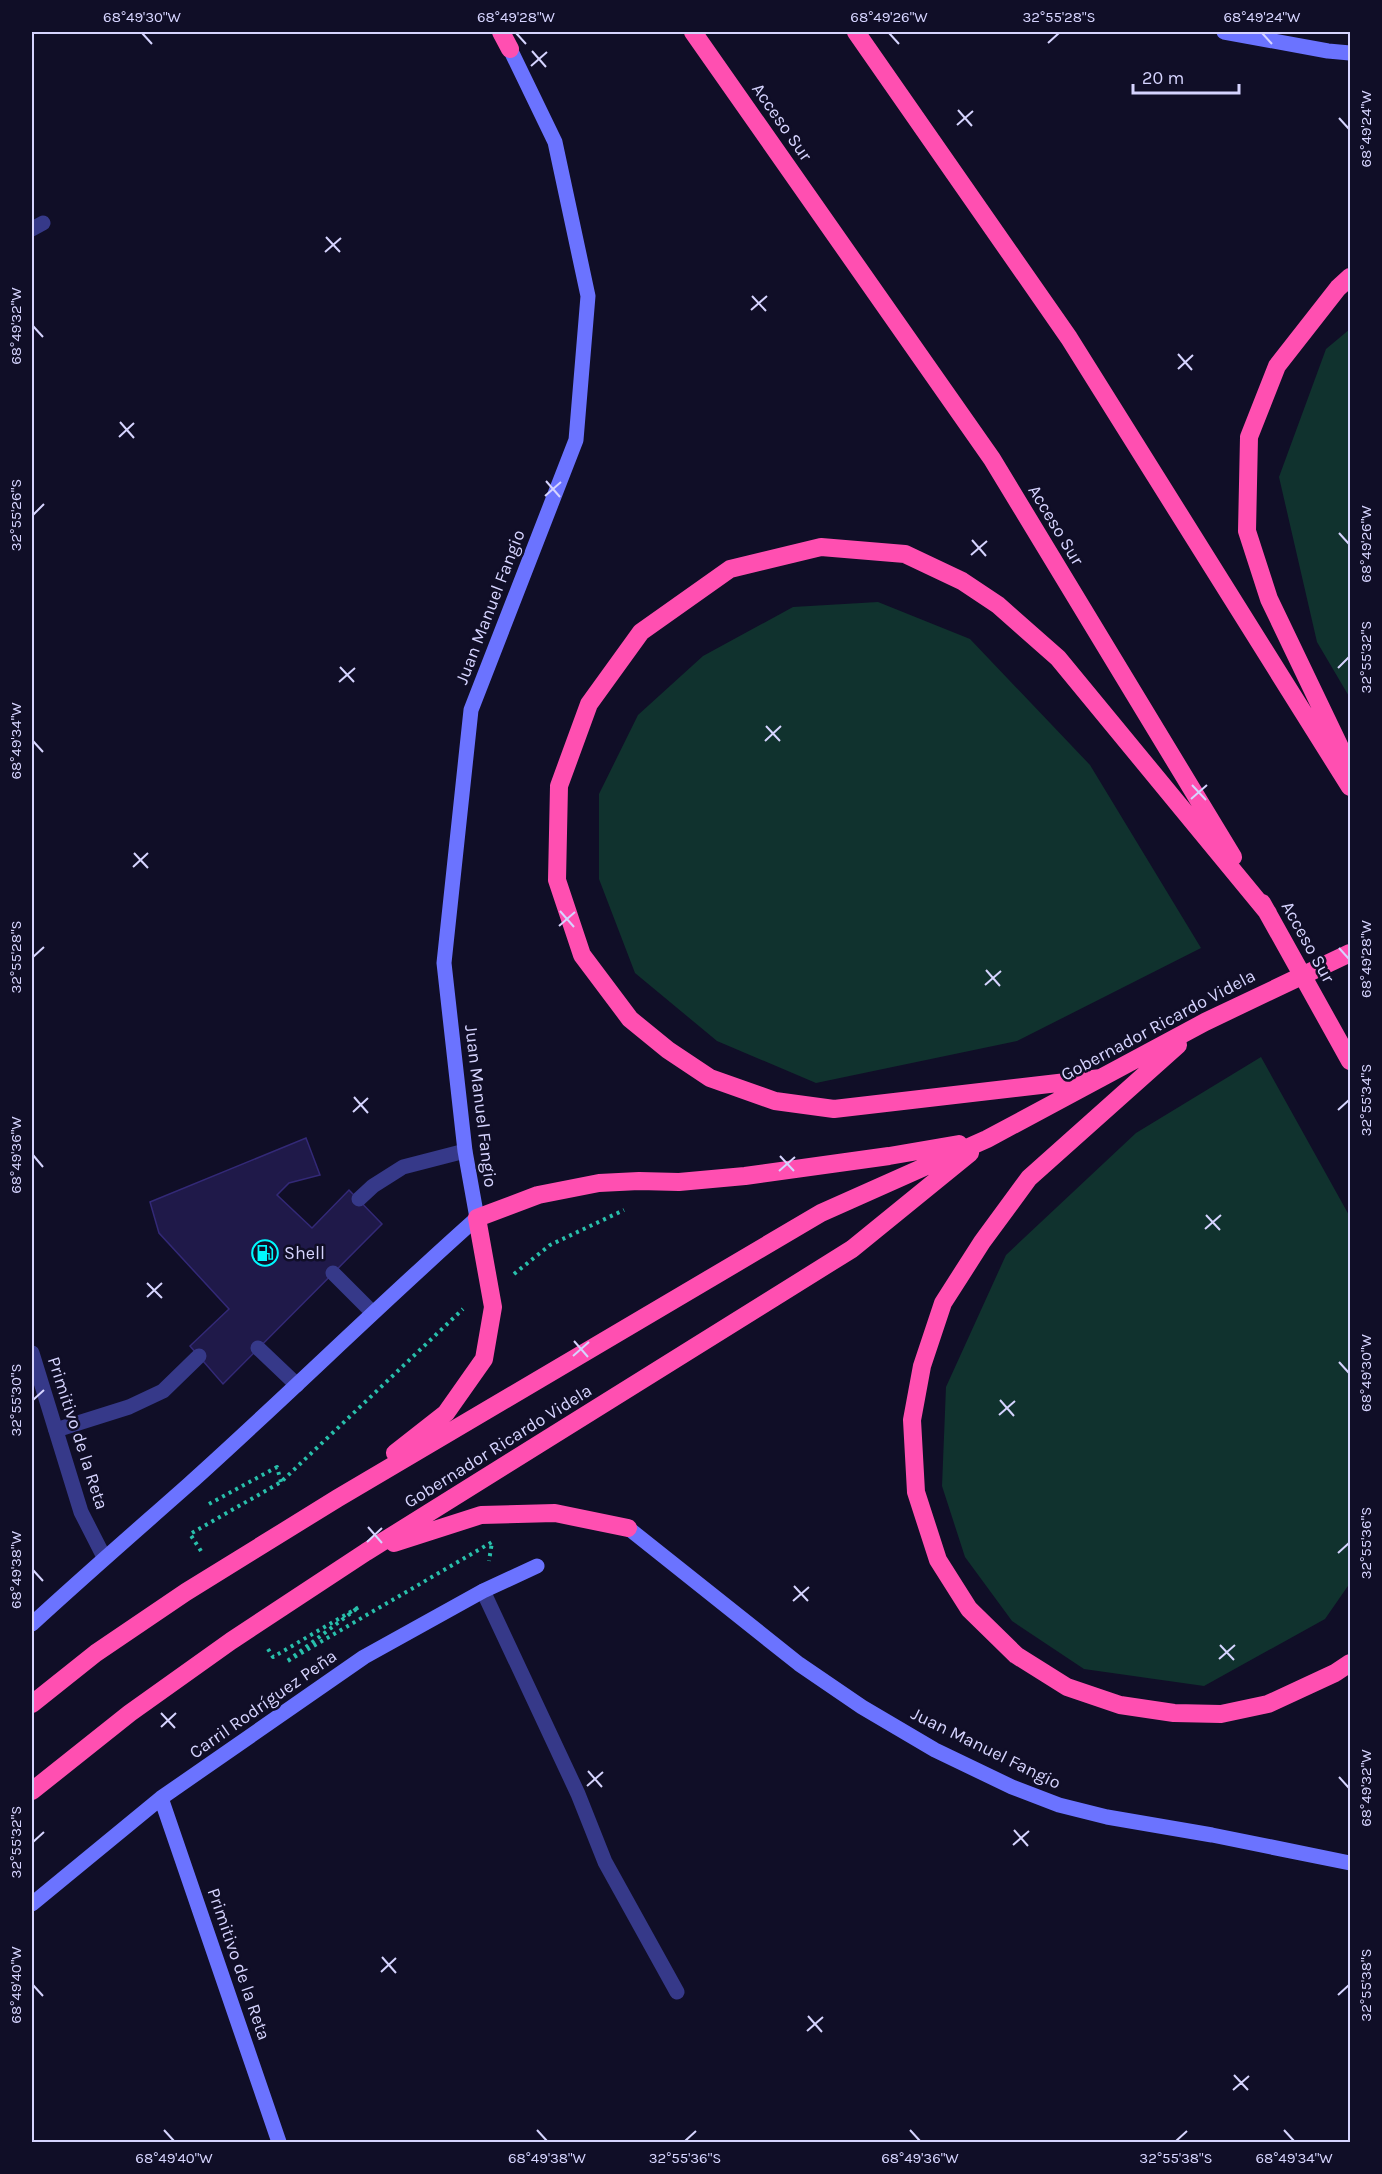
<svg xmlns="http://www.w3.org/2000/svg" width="1382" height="2174" font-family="Karla,sans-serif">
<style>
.green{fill:#10322e}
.building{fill:#1f1949;stroke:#332977;stroke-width:1.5}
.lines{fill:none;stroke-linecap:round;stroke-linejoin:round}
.path{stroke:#28bfab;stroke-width:4;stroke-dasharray:3 4.5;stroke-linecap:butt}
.lane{stroke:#363989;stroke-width:15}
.street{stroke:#363989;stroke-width:15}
.secondary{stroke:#6b73ff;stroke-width:15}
.highway{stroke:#ff4fb1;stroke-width:18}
.ticks{fill:none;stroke:#d6d4ff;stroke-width:2}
.labels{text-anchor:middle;stroke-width:5;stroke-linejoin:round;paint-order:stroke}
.street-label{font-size:18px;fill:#d6d4ff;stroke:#100e27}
.poi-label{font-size:18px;fill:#d6d4ff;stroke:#100e27;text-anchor:start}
.neatline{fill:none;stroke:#d6d4ff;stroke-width:2}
.ticks-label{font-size:15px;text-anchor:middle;fill:#d6d4ff}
</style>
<rect width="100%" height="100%" fill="#100e27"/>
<!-- green -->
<path class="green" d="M1350,329V698L1317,642L1279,477L1326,349Z
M878,602L970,639L1090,765L1201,948L1017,1041L816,1083L717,1041L635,973L599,879V794L638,715L703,656L793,607Z
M1261,1057L1350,1217V1583L1325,1619L1204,1686L1084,1669L1012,1621L965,1557L942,1486L946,1387L1006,1255L1136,1133Z"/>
<!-- building -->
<path class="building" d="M306,1138L320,1175L289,1183L277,1195L312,1228L349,1190L382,1224L223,1384L190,1346L229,1309L159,1233L150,1202Z"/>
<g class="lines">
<!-- path -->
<path class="path" d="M514,1274L550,1245L624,1210
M209,1504L277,1467L281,1482
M201,1551L190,1534L281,1482L463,1309
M268,1649L273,1657L359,1607L286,1662L492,1542L489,1561"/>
<!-- lane -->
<path class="lane" d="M32,229L43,223
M359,1199L373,1186L403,1167L465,1151
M333,1273L372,1312
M258,1348L297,1385
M56,1430L129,1407L163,1391L199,1356
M483,1591L578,1794L605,1862L677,1992"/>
<!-- street -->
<path class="street" d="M32,1353L81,1512L104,1557"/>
<!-- secondary -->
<path class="secondary" d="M1224,32L1328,51L1350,53
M628,1528L799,1664L862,1707L935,1750L1012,1787L1059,1805L1107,1817L1212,1835L1350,1863
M32,1624C83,1577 136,1531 188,1485C286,1397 379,1305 477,1218L465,1151L444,963L471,710L576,440L588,296L555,142L510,49
M161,1798L279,2142
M32,1904L161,1798L364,1657L483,1591L537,1566"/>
<!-- highway -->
<path class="highway" d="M501,32L510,49
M693,32L992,459L1233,857
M856,32L1069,338L1350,787
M1350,277L1338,288L1277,366L1249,437L1247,531L1269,599L1350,768
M1262,903L1350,1061
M1178,1045L1029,1178L982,1242L943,1303L922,1366L912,1420L916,1492L938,1560L969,1609L1016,1655L1067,1687L1120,1705L1174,1713L1221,1714L1268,1704L1335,1673L1350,1663
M1101,1078L834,1109L775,1101L710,1078L668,1050L630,1019L582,955L557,880L559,786L589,704L641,632L730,569L821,547L905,554L962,581L998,605L1058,658L1268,913
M395,1453L446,1413L484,1359L493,1307L477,1218L538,1195L599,1183L639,1181L679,1182L745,1176L889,1156L959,1144
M394,1543L481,1515L555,1513L628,1528
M32,1704L96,1653L186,1592L338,1498L821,1213L987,1139L1205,1022L1350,953
M32,1791L130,1713L231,1641L366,1552L852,1249L970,1153"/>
</g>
<!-- ticks -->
<path class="ticks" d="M142,33L152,44M516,33L526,44M889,33L899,44M1262,33L1272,44M1048,43L1059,33M532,51L546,67M531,66L547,52M958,110L972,126M1339,118L1349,129M957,125L973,111M326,237L340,252M325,252L341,238M752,296L766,311M751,310L767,296M33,326L43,337M1178,354L1192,370M1178,369L1193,355M120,422L134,438M119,437L134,423M546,481L560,497M545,496L561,482M33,515L44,504M1339,533L1349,544M972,540L986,556M971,555L987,541M340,667L354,682M1338,668L1349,657M339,682L355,668M766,726L780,741M33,741L43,752M765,741L781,726M1192,785L1206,800M1191,799L1207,785M134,853L148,868M133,867L148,853M560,911L574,927M559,926L575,912M1339,948L1349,959M33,957L44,947M986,970L1000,986M985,985L1001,971M354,1097L368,1113M1338,1110L1349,1100M353,1112L368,1098M33,1155L43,1167M780,1156L794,1171M779,1171L795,1157M1206,1215L1220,1230M1205,1229L1221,1215M147,1283L162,1298M147,1297L162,1283M574,1341L588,1357M573,1356L589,1342M1339,1362L1349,1373M33,1400L44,1390M1000,1400L1014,1416M999,1415L1015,1401M368,1527L382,1543M367,1542L382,1528M1338,1553L1349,1543M33,1570L43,1581M794,1586L808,1601M793,1601L809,1587M1220,1645L1234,1660M1219,1659L1235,1645M161,1713L175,1728M161,1727L176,1713M588,1771L602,1787M1339,1777L1349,1788M587,1786L603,1772M1014,1830L1028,1846M33,1842L44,1832M1013,1845L1029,1831M382,1957L396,1973M381,1972L396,1958M33,1985L43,1996M1338,1995L1349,1985M808,2016L822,2032M807,2031L823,2017M1234,2075L1248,2090M1233,2090L1249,2076M164,2130L174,2141M537,2130L547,2141M910,2130L920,2141M1284,2130L1294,2141M685,2141L696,2131M1176,2141L1187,2131"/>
<!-- icons -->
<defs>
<g id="fuel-ring" transform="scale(1.35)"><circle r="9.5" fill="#100e27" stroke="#00f9ff" stroke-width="1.5"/><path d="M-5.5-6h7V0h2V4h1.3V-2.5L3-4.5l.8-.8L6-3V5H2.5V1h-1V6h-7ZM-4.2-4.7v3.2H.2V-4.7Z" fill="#00f9ff"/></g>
</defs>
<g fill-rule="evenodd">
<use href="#fuel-ring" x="265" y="1253"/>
</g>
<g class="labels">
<!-- street labels -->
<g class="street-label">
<text transform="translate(782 122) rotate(55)" y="6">Acceso Sur</text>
<text transform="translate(1056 525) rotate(59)" y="6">Acceso Sur</text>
<text transform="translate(490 607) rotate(-69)" y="6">Juan Manuel Fangio</text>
<text transform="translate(1308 942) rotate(61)" y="6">Acceso Sur</text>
<text transform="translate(1158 1025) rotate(-28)" y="6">Gobernador Ricardo Videla</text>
<text transform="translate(481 1106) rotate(83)" y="6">Juan Manuel Fangio</text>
<text transform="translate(78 1433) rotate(72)" y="6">Primitivo de la Reta</text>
<text transform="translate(498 1446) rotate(-32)" y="6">Gobernador Ricardo Videla</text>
<text transform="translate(263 1704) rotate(-35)" y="6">Carril Rodríguez Peña</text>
<text transform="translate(986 1748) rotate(26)" y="6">Juan Manuel Fangio</text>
<text transform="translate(239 1964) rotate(71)" y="6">Primitivo de la Reta</text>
</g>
<!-- poi labels -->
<g class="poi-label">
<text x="284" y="1259">Shell</text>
</g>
</g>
<!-- border -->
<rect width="1382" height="2174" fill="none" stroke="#100e27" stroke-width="66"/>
<!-- scale -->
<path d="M1133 84v9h106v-9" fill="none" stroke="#d6d4ff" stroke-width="3"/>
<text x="1142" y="84" font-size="18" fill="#d6d4ff" stroke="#100e27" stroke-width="4.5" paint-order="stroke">20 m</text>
<rect x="33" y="33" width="1316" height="2108" class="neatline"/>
<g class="ticks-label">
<text x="142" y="22">68°49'30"W</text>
<text x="516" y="22">68°49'28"W</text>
<text x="889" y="22">68°49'26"W</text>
<text x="1059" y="22">32°55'28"S</text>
<text x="1262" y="22">68°49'24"W</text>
<text transform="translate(1366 129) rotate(-90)" y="5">68°49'24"W</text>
<text transform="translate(16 326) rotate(-90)" y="5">68°49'32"W</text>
<text transform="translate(16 515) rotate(-90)" y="5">32°55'26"S</text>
<text transform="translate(1366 544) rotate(-90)" y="5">68°49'26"W</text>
<text transform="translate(1366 657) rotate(-90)" y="5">32°55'32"S</text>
<text transform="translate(16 741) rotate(-90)" y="5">68°49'34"W</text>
<text transform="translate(16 957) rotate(-90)" y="5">32°55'28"S</text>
<text transform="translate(1366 959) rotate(-90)" y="5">68°49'28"W</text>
<text transform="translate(1366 1100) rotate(-90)" y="5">32°55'34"S</text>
<text transform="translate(16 1155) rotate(-90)" y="5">68°49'36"W</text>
<text transform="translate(1366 1373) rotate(-90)" y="5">68°49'30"W</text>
<text transform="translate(16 1400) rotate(-90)" y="5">32°55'30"S</text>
<text transform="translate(1366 1543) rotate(-90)" y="5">32°55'36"S</text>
<text transform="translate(16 1570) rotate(-90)" y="5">68°49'38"W</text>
<text transform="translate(1366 1788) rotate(-90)" y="5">68°49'32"W</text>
<text transform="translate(16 1842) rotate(-90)" y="5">32°55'32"S</text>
<text transform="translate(16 1985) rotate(-90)" y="5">68°49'40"W</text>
<text transform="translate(1366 1985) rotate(-90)" y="5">32°55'38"S</text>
<text x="174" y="2163">68°49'40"W</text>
<text x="547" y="2163">68°49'38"W</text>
<text x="685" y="2163">32°55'36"S</text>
<text x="920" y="2163">68°49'36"W</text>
<text x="1176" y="2163">32°55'38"S</text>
<text x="1294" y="2163">68°49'34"W</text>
</g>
</svg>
